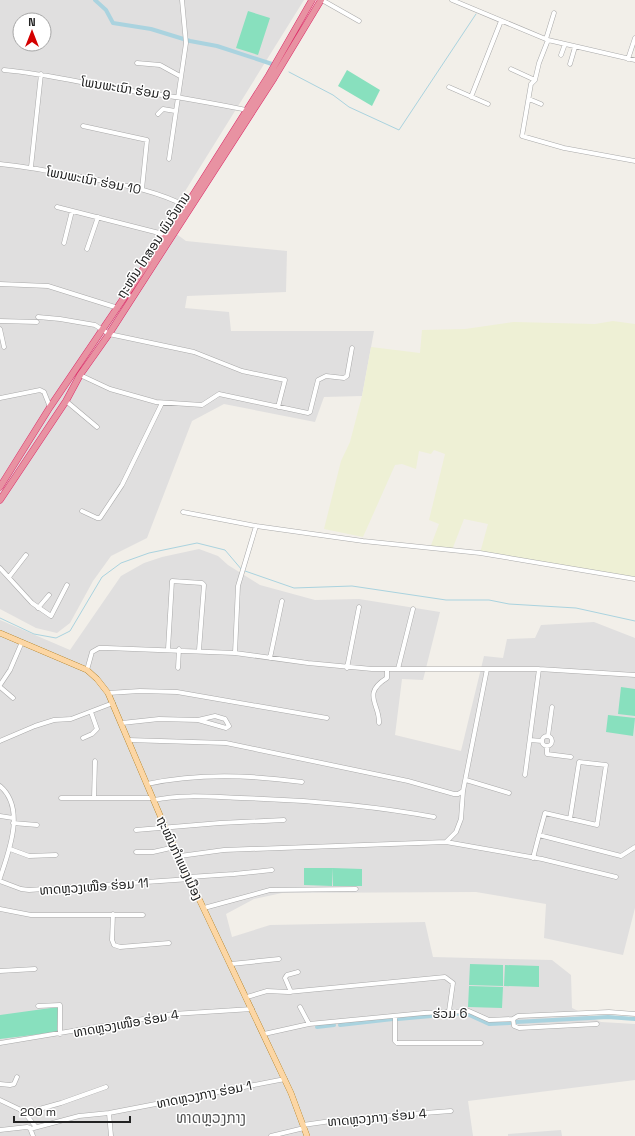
<svg xmlns="http://www.w3.org/2000/svg" width="635" height="1136" font-family="'Space Grotesk','Noto Sans Lao',sans-serif">
<style>
.residential{fill:#e0dfdf;fill-rule:evenodd}
.farmland{fill:#eef0d5}
.pitch{fill:#88e0be}
.lines{fill:none;stroke-linecap:round;stroke-linejoin:round}
.stream{stroke:#aad3df;stroke-width:1}
.canal{stroke:#aad3df;stroke-width:4}
.minor-casing{stroke:#a9a9a9;stroke-width:5}
.major-casing{stroke:#a06b00;stroke-width:6}
.highway-casing{stroke:#dc2a67;stroke-width:7}
.minor{stroke:#fff;stroke-width:4}
.major{stroke:#fcd6a4;stroke-width:5.5}
.highway{stroke:#e892a2;stroke-width:6}
.labels{text-anchor:middle;stroke-width:3;stroke-linejoin:round;paint-order:stroke}
.street-label{font-size:13px;fill:#222;stroke:#fff}
.quarter-label{font-size:15px;fill:#555;stroke:#fff}
</style>
<rect width="100%" height="100%" fill="#f2efe9"/>
<!-- residential -->
<path class="residential" d="M0,0H304L164,225L186,241L287,251L286,292L187,296L185,308L229,312L231,331H374L362,396L324,397L315,422L224,404L192,421L147,538L111,556L93,581L70,623L57,633L36,628L0,609ZM20,20H44V44H20Z
M199,549L218,556L228,565L260,585L315,600L359,599L440,612L423,680L402,679L395,735L461,751L484,656L503,658L507,639L535,638L541,625L594,622L635,638V908L623,955L544,938L546,904L476,892L282,893L254,899L226,914L232,937L270,925L425,922L433,957L552,960L571,975L572,1008L601,1022L635,1024V1080L468,1101L473,1136H0V620L70,650L121,576L144,563L162,557Z
M561,1130L562,1136H508V1134Z"/>
<!-- farmland -->
<path class="farmland" d="M613,321L635,324V579L480,553L488,524L464,519L452,550L430,548L439,524L429,520L445,454L434,450L431,454L419,451L416,469L402,464L395,465L363,537L324,529L341,461L350,442L362,396L371,347L420,353L422,330L465,329L514,322L595,324Z"/>
<!-- pitch -->
<path class="pitch" d="M248,11L270,18L258,55L236,48Z
M347,70L380,90L372,106L338,86Z
M621,687L635,689V716L618,714Z
M608,715L635,718L633,736L606,732Z
M304,868H333L332,886L304,885Z
M333,868L362,869V886H333Z
M470,964L503,965V986L469,985Z
M505,965L539,966V987L504,986Z
M469,986L503,987L502,1008L468,1007Z
M58,1007L57,1032L0,1039V1015Z"/>
<g class="lines">
<!-- stream -->
<path class="stream" d="M289,72L333,95L349,107L399,130L476,14
M245,571L294,588L352,586L446,600H489L509,604L576,608L635,621
M0,618L34,634L56,638L70,631L102,577L121,563L149,553L197,543L225,550L242,570"/>
<!-- canal -->
<path class="canal" d="M95,0L106,10L113,23L151,29L190,41L217,46L272,64
M398,1019L465,1013L489,1024L510,1023
M516,1022L608,1017L635,1019
M340,1025L393,1019
M317,1027L334,1025"/>
<!-- minor casing -->
<g class="minor-casing">
<path id="minor" d="M322,0L359,21
M452,0L548,40L635,60
M546,39L554,13
M548,40L539,63L535,80L531,84L522,136L564,148L635,161
M561,55L565,44
M628,59L635,38
M137,63L160,65L180,76
M570,64L575,47
M511,69L535,80
M4,70C50,74 94,86 139,92C176,96 211,103 247,110
M449,87L488,104
M471,97L501,21
M529,99L541,104
M158,114L163,109L175,111
M83,126L147,140L142,189
M169,159L186,43L182,0
M0,164C30,167 59,173 88,178C123,185 155,190 186,206
M31,167L41,74
M57,207L167,235
M64,243L72,211
M87,249L98,217
M0,284L48,286L118,308
M38,317L60,319L95,325L109,334L194,352L242,371L285,380L278,407
M0,321L37,322
M0,329L4,347
M80,375L110,389L156,402L202,405L219,394L308,413L310,412L318,380L326,376L344,378L347,376L352,348
M0,398L40,390L44,392L50,407
M66,401L97,427
M82,511L97,518H100L122,485L162,403
M183,512L256,526L363,541L480,553L635,579
M0,568L32,603L51,616L67,585
M9,577L26,555
M38,608L49,595
M168,649L172,581L202,583L204,585L199,650
M235,653L238,586L256,526
M270,658L282,601
M178,668L179,649
M347,668L359,607
M398,669L413,609
M87,670L92,652L99,648H107L235,653L308,663L372,669H539L635,675
M0,685L10,670L22,642
M0,687L13,698
M108,693L140,691L177,692L327,718
M122,723L159,719L198,720L215,716L225,719L229,726L226,728L198,720
M379,723C380,704 361,694 387,678V669
M548,736L552,707
M542 741a5 5 0 1 1 10 0a5 5 0 1 1-10 0Z
M83,738L92,734L97,729L91,712
M128,740L226,743L408,781L454,794H458L463,791
M530,740L542,741
M0,741L35,726L54,720L71,719L113,703
M547,746V754L571,757
M525,775L539,669
M466,780L509,793
M147,784C197,773 252,775 302,782
M0,786C26,808 9,851 0,878
M61,798H152
M94,798L95,761
M154,800C183,794 212,797 241,798C306,800 370,805 434,817
M0,816L13,818
M13,823L37,825
M136,830L220,823L284,820
M539,835L545,813L597,825L606,765L579,762L570,819
M446,842L456,832L461,819L463,791L487,669
M10,849L29,856L56,855
M136,852H153L175,847
M180,856L224,850L446,842L542,859L616,877
M533,858L539,835L621,856L635,847
M189,877L234,874L272,870
M0,881L21,889L29,890L190,879
M204,908L270,890L356,889
M0,909L31,915H143
M113,914L112,940L114,945L120,947L169,943
M231,964L279,959
M0,971L35,969
M291,992L285,978L287,975L298,972
M247,997L267,991L288,992L445,977L453,983L449,1011
M38,1006L60,1005V1034
M300,1007L309,1024
M395,1016V1041L397,1043H481
M513,1019L514,1026L519,1028L597,1024
M264,1034L309,1024L424,1013L469,1011L489,1020L513,1019L518,1016L609,1012L635,1014
M0,1043L173,1014L252,1009
M0,1084L10,1085L14,1084L17,1077
M0,1100L23,1111L36,1127
M25,1113L61,1103L106,1087
M109,1113L111,1136
M303,1125L345,1119L451,1111
M30,1129L79,1116L109,1113L285,1079
M0,1130L27,1127L30,1128L33,1136
M271,1136L304,1128"/>
</g>
<!-- major casing -->
<g class="major-casing">
<path id="major" d="M0,633L87,670L97,679L108,693L165,827L291,1093L307,1136"/>
</g>
<!-- highway casing -->
<g class="highway-casing">
<path id="highway" d="M0,487L50,407L186,206L269,75L312,0
M0,500L66,401L80,375L109,334L274,78L321,0"/>
</g>
<!-- minor -->
<use href="#minor" class="minor"/>
<!-- major -->
<use href="#major" class="major"/>
<!-- highway -->
<use href="#highway" class="highway"/>
</g>
<g class="labels">
<!-- street labels -->
<g class="street-label">
<text transform="translate(126 88) rotate(9)" y="5">ໂພນພະເນົາ ຮ່ອມ 9</text>
<text transform="translate(94 180) rotate(11)" y="5">ໂພນພະເນົາ ຮ່ອມ 10</text>
<text transform="translate(153 245) rotate(-57)" y="5">ຖະໜົນ ໄກສອນ ພົມວິຫານ</text>
<text transform="translate(180 858) rotate(65)" y="5">ຖະໜົນກຳແພງເມືອງ</text>
<text transform="translate(94 886) rotate(-4)" y="5">ທາດຫຼວງເໜືອ ຮ່ອມ 11</text>
<text x="450" y="1018">ຮ່ວມ 6</text>
<text transform="translate(126 1023) rotate(-10)" y="5">ທາດຫຼວງເໜືອ ຮ່ອມ 4</text>
<text transform="translate(204 1094) rotate(-11)" y="5">ທາດຫຼວງກາງ ຮ່ອມ 1</text>
<text transform="translate(377 1117) rotate(-5)" y="5">ທາດຫຼວງກາງ ຮ່ອມ 4</text>
</g>
<!-- quarter labels -->
<g class="quarter-label">
<text x="211" y="1123">ທາດຫຼວງກາງ</text>
</g>
</g>
<!-- north arrow -->
<g transform="translate(32 32)"><circle r="19" fill="#ffffff" stroke="#a7a7a7"/>
<path d="M0-3L7 15L0 10L-7 15Z" fill="#d40000"/>
<text y="-6" font-size="11" font-weight="bold" text-anchor="middle" fill="#222222">N</text>
</g>
<!-- scale -->
<path d="M14 1116v6h116v-6" fill="none" stroke="#222222" stroke-width="2"/>
<text x="20" y="1116" font-size="12" fill="#222222" stroke="#ffffff" stroke-width="3" paint-order="stroke">200 m</text>
</svg>
